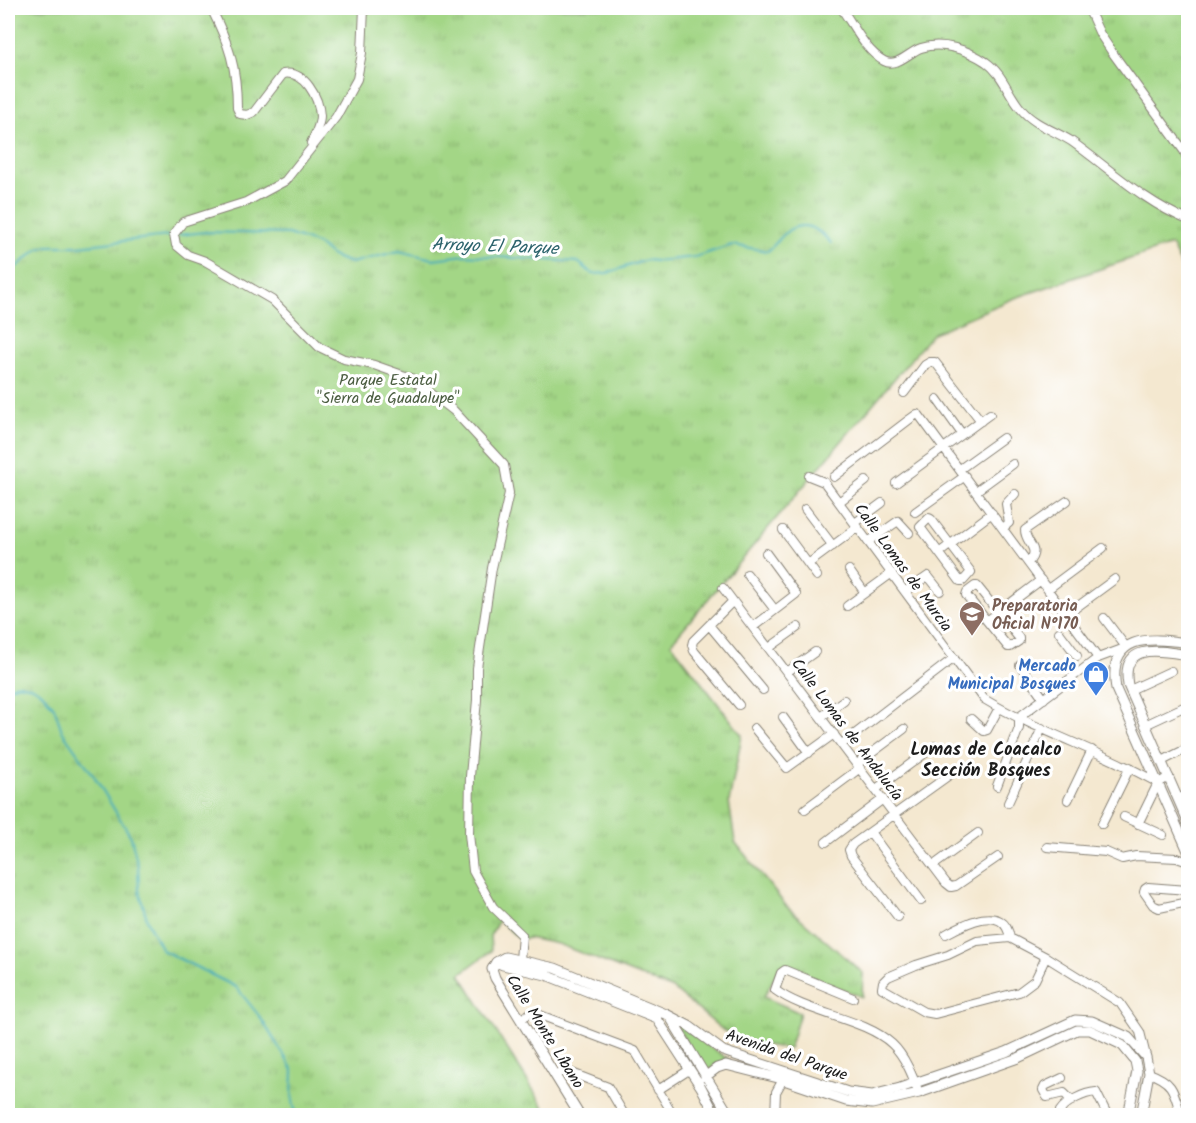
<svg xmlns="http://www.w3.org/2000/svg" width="1196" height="1123" font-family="Kalam,sans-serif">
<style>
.park{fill:url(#park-tufts);stroke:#607951;stroke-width:1.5}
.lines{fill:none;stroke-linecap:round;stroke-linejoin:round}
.stream{stroke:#3daabc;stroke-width:2}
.minor-casing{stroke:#888276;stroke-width:10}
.tertiary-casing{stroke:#888276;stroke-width:11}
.minor{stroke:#fff;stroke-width:8}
.tertiary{stroke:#fff;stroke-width:9}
.labels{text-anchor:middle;stroke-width:6;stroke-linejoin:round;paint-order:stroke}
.park-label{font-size:16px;fill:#4b5d41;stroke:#fff}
.street-label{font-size:16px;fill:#1c1c1c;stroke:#fff}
.education-label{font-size:16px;font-weight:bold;fill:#785e54;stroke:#fff;text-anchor:start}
.shop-label{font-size:16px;font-weight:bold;fill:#366cbe;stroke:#fff;text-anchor:end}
.water-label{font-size:18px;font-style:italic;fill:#2c636c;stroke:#fff}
.neighbourhood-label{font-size:18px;font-weight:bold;fill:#1c1c1c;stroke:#fff}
</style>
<defs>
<pattern id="park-tufts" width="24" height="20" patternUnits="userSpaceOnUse" patternTransform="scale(1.5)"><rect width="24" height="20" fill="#a3d686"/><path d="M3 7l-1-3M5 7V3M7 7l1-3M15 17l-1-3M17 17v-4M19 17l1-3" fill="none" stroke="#8cb773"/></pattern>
</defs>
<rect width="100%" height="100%" fill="#fff"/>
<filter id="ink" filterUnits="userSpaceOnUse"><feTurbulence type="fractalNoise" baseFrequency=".0167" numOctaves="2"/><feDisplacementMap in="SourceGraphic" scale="12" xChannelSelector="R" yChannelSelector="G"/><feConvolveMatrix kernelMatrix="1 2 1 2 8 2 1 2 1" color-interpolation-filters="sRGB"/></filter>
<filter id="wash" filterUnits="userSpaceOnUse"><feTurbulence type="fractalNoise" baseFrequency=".008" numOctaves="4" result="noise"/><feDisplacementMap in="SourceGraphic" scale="24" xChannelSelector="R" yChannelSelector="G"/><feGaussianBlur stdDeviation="1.35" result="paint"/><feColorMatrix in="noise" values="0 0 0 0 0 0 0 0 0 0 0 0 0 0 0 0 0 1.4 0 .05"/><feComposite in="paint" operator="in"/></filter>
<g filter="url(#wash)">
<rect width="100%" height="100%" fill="#f4e8d0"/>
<!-- park -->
<path class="park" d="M8,8H1188V279L1171,245L1012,299L933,333L671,643L742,735L729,802L735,842L787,907L863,973L862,997L781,965L764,997L800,1013L789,1049L748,1042L723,1030L673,989L558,944L528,938L520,940L499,920L490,936L491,951L460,974L549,1115H8Z
M674,1021L729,1060L715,1065L705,1076Z"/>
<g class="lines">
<!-- stream -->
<path class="stream" d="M179,235L205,232L288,234L317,244L334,257L351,263L399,251L433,259L465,255L578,262L593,274L607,273L646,260L656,261L695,257L732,245L768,251C775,245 782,235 789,230C806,220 820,230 831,243
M8,274L38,249L48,246H78L168,236
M8,688L18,684L33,687L42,693L54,707L62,731L94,776L131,837L138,866L139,890L148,923L162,950L236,987L260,1017L293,1070L292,1095L296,1116"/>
</g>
</g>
<g filter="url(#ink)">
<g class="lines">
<!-- minor casing -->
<g class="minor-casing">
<path id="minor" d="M211,8C229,44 237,67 237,108L240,114L247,115L254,112L283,74C305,70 319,98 320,116C320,126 315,134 311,143
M364,8L362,53L357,79L336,117L285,181L246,202L183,222L174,234L176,245L188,255L205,261L272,300L319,347L344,359L374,365L411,378L454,411L504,465L509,493L492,568L477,668V700L470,776L469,834L473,871L493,907L522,935L520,960
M841,8C853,24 865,51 884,61C897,68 909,52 921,48C942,41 968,50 986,62C1003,74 1008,94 1021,109C1033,124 1055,131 1071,141C1109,168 1144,202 1188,220
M1088,8L1100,34L1112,52L1184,151L1188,161
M904,393L925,365L930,362H935L981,421
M937,399L962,434
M960,469L1003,438
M809,476L824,482L984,699C1039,732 1102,751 1158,783
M834,477L910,419L917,414L919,415L1098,658
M896,483L990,414
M976,491L1013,464
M839,502L866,481
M805,509L833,546
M915,512L965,476
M929,518L931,519L971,572L963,581H960L920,527Z
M855,523L882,503
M1003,528L1009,523L1006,504L1015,494
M783,530L817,576
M868,542L898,521L909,533
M939,553L992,513
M1028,563C1042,548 1025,544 1025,530L1067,501
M808,564L858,527
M849,570L865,593
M747,574L775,610
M975,586H977L1019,638V641L1010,647H1008L966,595L967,592Z
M723,588L946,883L951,887L956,886L998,857
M1048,589L1103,548
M905,592L928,576L940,591
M733,601L693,641L692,645L694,651L739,705
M847,606L892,573
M1066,615L1115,579
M1104,618L1126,647
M987,621L1041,580
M709,625L763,690
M753,627L796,594L766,553
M1059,632L1077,656
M769,648L798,627
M1020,665L1044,699
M787,672L815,652
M1130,690L1171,671
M783,717L809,753
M821,717L844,700
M971,719L984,731L987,730L999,708
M1145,725L1188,705
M754,728L787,768L834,734
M842,744L954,658
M1162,761L1188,748
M857,764L904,729
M997,786L1019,728V717L1098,658L1125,648
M876,789L935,746
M1178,799L1188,794
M1068,800L1092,750
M1008,803L1042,728
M805,809L860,768
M1124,817L1163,835
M1102,824L1130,767
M1138,824L1158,783L1169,777
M870,832L921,901
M826,842L883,799
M1047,847L1106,852L1122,859L1136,856L1177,858L1188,862
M934,865L978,833
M1188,890L1148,887L1145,889L1144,892L1153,905L1159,908L1188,902
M898,917L851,856L849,850L853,844L955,771
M946,934C964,924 1004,902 1010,938
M1046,957L1035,980L1019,992L935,1014L924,1012L882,988L883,982L888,977L916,965L948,955L977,941L1010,938L1046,957L1120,1003L1140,1032L1146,1056
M853,998L785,970L781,973L775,990C808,1014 864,1018 892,1044C905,1056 913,1077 919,1093
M521,1019L532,1012L635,1051L674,1116
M1149,1073C1174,1082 1174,1092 1181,1116
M555,1075L564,1070L608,1087L625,1116
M1062,1078L1045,1086L1043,1090L1047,1097L1064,1093L1072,1101
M658,1090L689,1070
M775,1116L776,1092L786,1074
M1062,1116L1060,1111C1067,1101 1084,1093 1096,1092L1108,1116"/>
</g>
<!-- tertiary casing -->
<g class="tertiary-casing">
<path id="tertiary" d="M1188,643C1148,637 1107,634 1116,689L1188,851
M1188,655C1161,651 1120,641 1128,685L1188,822
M496,962L505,957L555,968L666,1014L689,1026L723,1051L848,1092L872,1095L900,1088L1006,1052L1075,1020L1092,1021L1128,1037L1146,1057L1149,1073L1141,1116
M496,962L503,965L546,975L657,1019L701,1087L716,1116
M496,962L492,969L495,978L580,1116
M670,1017L730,1116
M705,1077L717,1068L726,1065L778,1078L846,1101L872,1104L919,1093L1018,1058L1077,1030H1090L1122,1045L1135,1061L1137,1071L1128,1116"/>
</g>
<!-- minor -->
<use href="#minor" class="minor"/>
<!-- tertiary -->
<use href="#tertiary" class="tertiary"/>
</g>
</g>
<!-- icons -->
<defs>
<g id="school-pin" transform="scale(1.35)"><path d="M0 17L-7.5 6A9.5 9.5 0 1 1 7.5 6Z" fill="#8d6e63" stroke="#fff"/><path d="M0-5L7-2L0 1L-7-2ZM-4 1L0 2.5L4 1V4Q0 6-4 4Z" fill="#fff"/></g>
<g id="shop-pin" transform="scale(1.35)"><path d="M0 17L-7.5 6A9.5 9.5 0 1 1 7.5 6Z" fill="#3f7fe0" stroke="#fff"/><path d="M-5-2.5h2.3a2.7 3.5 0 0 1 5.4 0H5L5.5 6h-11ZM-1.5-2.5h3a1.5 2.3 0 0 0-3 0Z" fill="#fff"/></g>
</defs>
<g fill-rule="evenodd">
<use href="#school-pin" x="972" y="614"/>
<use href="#shop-pin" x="1096" y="674"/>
</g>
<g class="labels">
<!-- park labels -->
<g class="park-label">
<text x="388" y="385">Parque Estatal<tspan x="388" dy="18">"Sierra de Guadalupe"</tspan></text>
</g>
<!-- street labels -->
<g class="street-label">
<text transform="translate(904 567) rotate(54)" y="6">Calle Lomas de Murcia</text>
<text transform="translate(848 729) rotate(53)" y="6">Calle Lomas de Andalucía</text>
<text transform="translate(546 1031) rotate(58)" y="6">Calle Monte Líbano</text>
<text transform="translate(787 1054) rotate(19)" y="6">Avenida del Parque</text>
</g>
<!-- education labels -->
<g class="education-label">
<text x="992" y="611">Preparatoria<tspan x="992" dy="18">Oficial N°170</tspan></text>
</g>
<!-- shop labels -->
<g class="shop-label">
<text x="1076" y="671">Mercado<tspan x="1076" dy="18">Municipal Bosques</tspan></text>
</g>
<!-- water labels -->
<g class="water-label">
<text transform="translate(495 246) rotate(2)" y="6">Arroyo El Parque</text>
</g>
<!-- neighbourhood labels -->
<g class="neighbourhood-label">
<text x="986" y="755">Lomas de Coacalco<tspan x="986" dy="21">Sección Bosques</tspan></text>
</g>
</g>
<!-- margin -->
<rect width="1196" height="1123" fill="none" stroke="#fff" stroke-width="30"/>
</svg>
